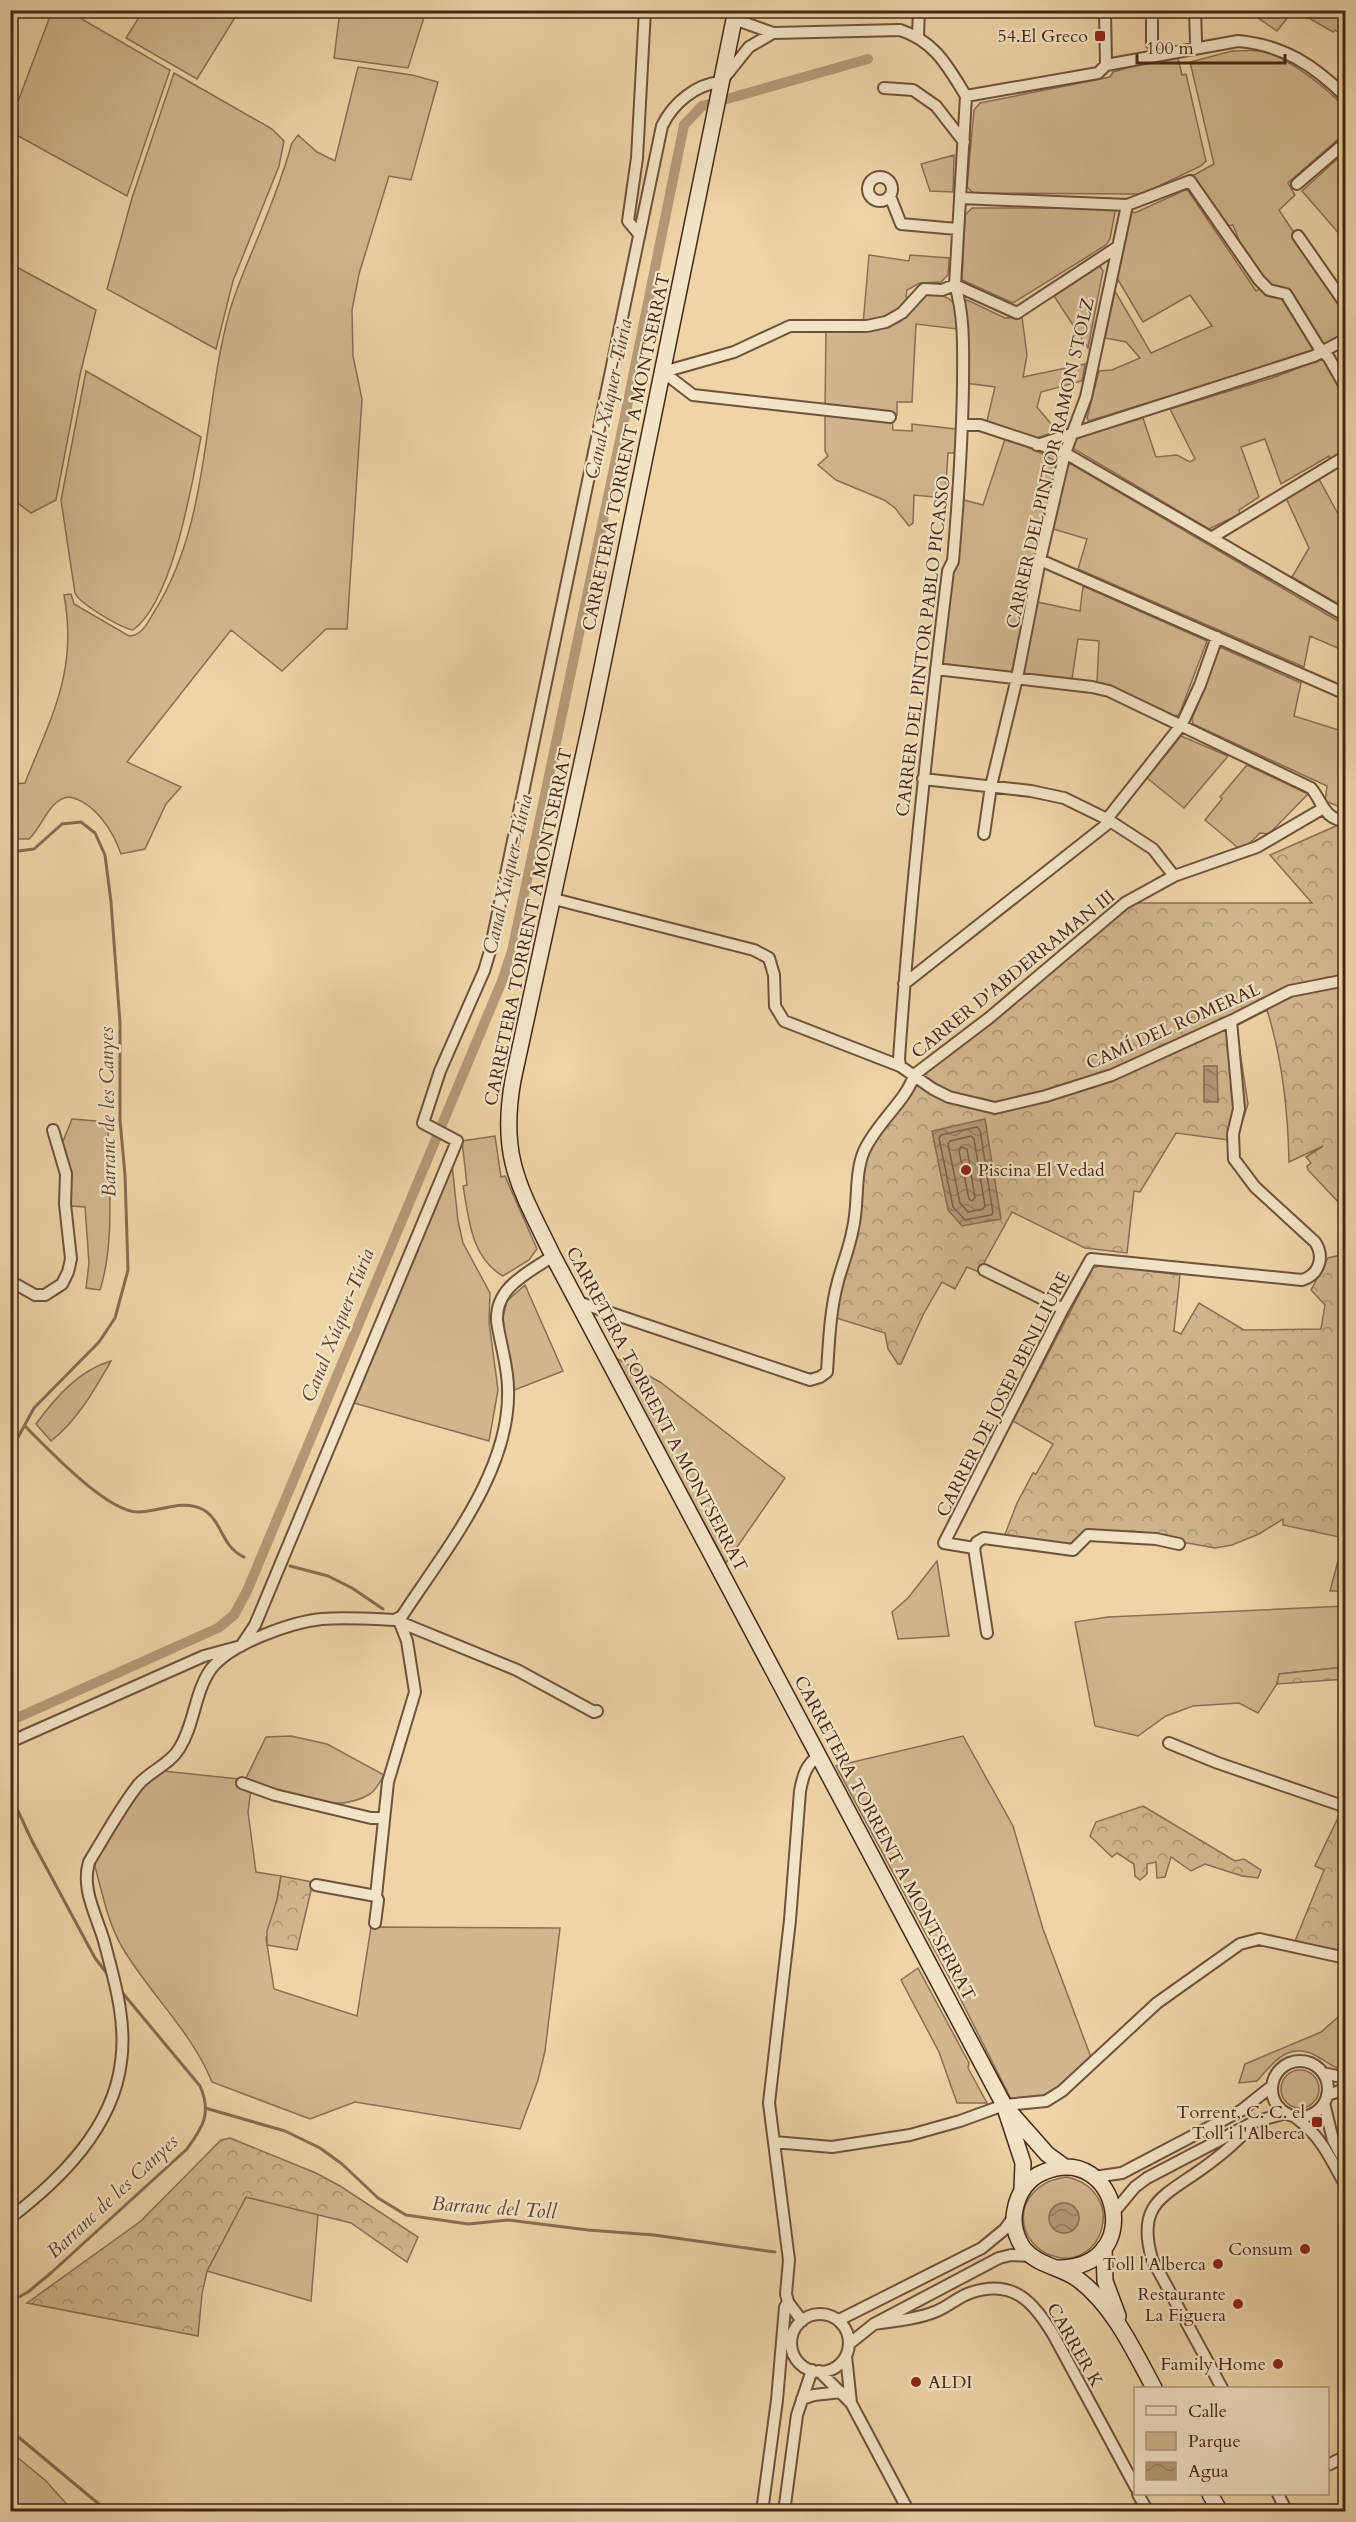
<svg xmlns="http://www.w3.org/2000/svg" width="1356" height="2522" font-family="Cardo,serif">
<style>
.green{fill:#d0b78f;stroke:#8a6f53;stroke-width:1.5}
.forest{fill:url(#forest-crowns);stroke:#8a6f53;stroke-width:1.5}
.water{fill:url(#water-waves);stroke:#886c51;stroke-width:1.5}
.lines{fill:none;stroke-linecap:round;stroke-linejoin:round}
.shore{stroke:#7c6047;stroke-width:1.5}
.stream{stroke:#886c51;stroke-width:3}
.canal{stroke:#b49a77;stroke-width:10}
.street-casing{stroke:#6f523b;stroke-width:14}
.secondary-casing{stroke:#452717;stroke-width:18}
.street{stroke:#f3e4c6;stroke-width:10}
.secondary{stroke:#f3e4c6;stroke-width:15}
.poi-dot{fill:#8f2418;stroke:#f3e4c6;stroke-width:2}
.labels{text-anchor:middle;stroke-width:4.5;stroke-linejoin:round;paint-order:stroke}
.poi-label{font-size:18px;fill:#452717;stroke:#f3e4c6;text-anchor:end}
.street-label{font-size:18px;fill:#452717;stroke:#f3e4c6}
.water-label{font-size:20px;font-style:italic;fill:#61442f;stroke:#f3e4c6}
</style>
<defs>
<pattern id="forest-crowns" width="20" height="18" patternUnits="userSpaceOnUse" patternTransform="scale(1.5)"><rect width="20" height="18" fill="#d0b78f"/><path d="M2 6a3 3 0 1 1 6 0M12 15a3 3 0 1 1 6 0" fill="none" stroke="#ab9574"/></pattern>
<pattern id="water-waves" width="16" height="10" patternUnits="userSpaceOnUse" patternTransform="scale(1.5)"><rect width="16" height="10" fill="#b49a77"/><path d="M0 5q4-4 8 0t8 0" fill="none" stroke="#947e61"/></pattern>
</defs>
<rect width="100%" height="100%" fill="#edd5a8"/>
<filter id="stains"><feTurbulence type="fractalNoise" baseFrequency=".00333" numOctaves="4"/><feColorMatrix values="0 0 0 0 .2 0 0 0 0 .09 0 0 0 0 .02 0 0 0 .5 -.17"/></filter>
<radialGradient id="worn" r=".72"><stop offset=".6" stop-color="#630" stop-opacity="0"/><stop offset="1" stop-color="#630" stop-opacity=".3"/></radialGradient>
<!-- green -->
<path class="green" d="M52,11H68L170,70L127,196L11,132V120Z
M143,11V10L239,11L197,79L126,38Z
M340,11H426L408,68L334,58Z
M1248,11H1293L1277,31Z
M1297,11H1345V37L1335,30L1333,32Z
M1232,51C1241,51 1251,50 1260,51C1286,55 1328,89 1345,108V133L1288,183L1295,195L1279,210L1340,302L1345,312V336L1326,346L1321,345L1291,294L1272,287L1262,279L1241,245L1233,225L1227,226L1192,176L1214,164L1190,62Z
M1177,54L1182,75L1186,74L1206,161L1201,166L1142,194L973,193L967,187L974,110L980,103L1110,77L1113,72Z
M358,67L412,75L438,82L411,180L389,176L359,274L352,310L353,356L362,399L347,629H326L282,671L231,630L127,762L181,787L166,804L145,849L121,854C113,831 95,802 69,797C49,799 43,826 29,839H11V792L14,784L25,783C52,715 78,670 64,595L71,594L74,604L129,636C142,636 148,622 154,612C211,522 202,409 230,310C239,280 252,253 263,225C274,198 284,171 292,143L298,135L317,152L335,161Z
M174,73L272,129L284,141L279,166L233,281L216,349L107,289L132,198Z
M1345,152V234L1342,237L1302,191Z
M954,155L953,192L930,191L921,164Z
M1187,189L1256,291L1262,288L1285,296L1315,346L1314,351L1089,421L1087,418L1099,371L1112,370L1140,358L1126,342L1105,338L1115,291L1151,353L1212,326L1190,295L1143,322L1117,278L1131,210L1135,213Z
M972,208H1113L1115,212L1110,239L1106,245L1013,303L962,280L965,215Z
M869,255L909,261L910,255L949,258L948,275L941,282L920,283L907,290L906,297L910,298L897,315L863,325Z
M11,264L96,310L80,375L56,500L31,513L11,498Z
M1100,266L1103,271L1088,348L1054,296Z
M925,293C956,297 955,299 957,329L916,324L912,402H897V415L825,409L826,329C845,328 885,330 901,321C912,313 913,300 925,293Z
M964,300H967L1005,318L1022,317L1027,355L1023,377L1085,364L1082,381L1041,392L1037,407L1057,431L1034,439L986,425L995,387L965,383Z
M1322,359H1325L1345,397V454L1332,462L1329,456L1281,484L1265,439L1241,447L1259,497L1239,510L1240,514L1209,529L1071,447L1075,438L1143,418L1156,457L1177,455L1190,462L1195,459L1170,409L1272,378Z
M86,371L201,437C192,484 173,601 133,630C121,628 80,604 75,593L61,500Z
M825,414L892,419L893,430L912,431V424L956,429L955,453H948L945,498L914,495L913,523L909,526L895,508L884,500L836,480L818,465L828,456L825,451Z
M1006,436L1058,462L1012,670L1010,672L940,665L955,562L960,499L983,505Z
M1071,464L1345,625V651L1310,636L1304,667L1078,569L1087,539L1053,529L1067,466Z
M1319,479L1337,512L1345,508V536L1340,554L1345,558V608L1292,577L1309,548L1286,498Z
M1083,586L1207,641L1179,715L1175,716L1097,682L1099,641L1078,639L1072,679L1022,673L1037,602L1080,611Z
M1220,647L1301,683L1294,716L1345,732V809L1325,801L1327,786L1193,724L1192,719Z
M1181,736L1228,756L1184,808L1147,778Z
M1247,765L1308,794L1269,834L1260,833L1242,851L1205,820L1222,799L1220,797Z
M72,1119L108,1122C108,1174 116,1240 100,1290L86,1288L89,1263L85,1207L71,1206C70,1236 90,1288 48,1298L42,1290C60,1285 63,1275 66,1256L62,1144Z
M495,1136L501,1177L505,1176L537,1249L529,1260L503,1276C471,1258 469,1219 463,1186L467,1185L462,1141Z
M452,1164L458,1221L463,1243L490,1293L489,1322L498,1390L489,1441L354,1403Z
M525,1285L563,1371L512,1391L503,1317L507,1301Z
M614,1357L660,1382L785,1478L726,1563Z
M111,1361C95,1389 77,1421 51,1441L36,1424C55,1398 79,1370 111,1361Z
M937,1561L949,1636L898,1639L892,1612L908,1598Z
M1345,1606V1667L1279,1674L1277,1684L1258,1713L1239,1703L1193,1706L1166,1716L1138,1736L1095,1726L1075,1622L1108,1617Z
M291,1736L327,1744L384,1775C380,1782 376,1790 370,1794C333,1817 281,1792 245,1780L266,1737Z
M963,1736L1013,1826L1043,1929L1092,2060L1054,2094L1040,2098L1011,2099L956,1990L836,1766Z
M163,1771L239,1779L251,1789L248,1812L256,1872L281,1876L277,1900L266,1938L274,1989L357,2016L371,1927L560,1928L545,2051L538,2080L520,2129L355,2102L310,2119L212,2082C192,2032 149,1993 122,1947C107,1921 102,1891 94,1863L142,1788Z
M918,1968L969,2063L968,2068L987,2103H957L939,2052L901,1980Z
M1345,2011V2070C1335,2069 1329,2063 1320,2058C1290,2039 1275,2061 1257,2081L1239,2083L1245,2064L1321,2032Z
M1281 2089a19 19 0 1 1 38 0a19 19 0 1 1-38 0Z
M1067,2177C1130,2192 1102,2275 1050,2255C1039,2251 1029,2241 1025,2229C1017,2200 1040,2180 1067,2177Z
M246,2197L318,2214L311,2301L207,2271Z
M11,2452L46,2481L73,2511H26L11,2503Z"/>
<!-- forest -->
<path class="forest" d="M1345,822V1209L1308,1170L1307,1166L1311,1163L1306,1157L1323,1146L1289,1162C1288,1112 1282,1058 1267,1010L1236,1026L1248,1104L1236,1141L1176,1133L1140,1192L1134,1191L1127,1253L1085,1248L1012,1212L979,1272L967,1267L955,1289L942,1282L923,1315L901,1364H898L888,1349L885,1333L833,1317L863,1153L914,1075L1125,903H1312L1270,855Z
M1345,1254V1591H1330L1344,1538L1283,1525V1519L1259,1534L1232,1545L1215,1548L1182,1542L1088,1531L1072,1545L1004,1537L1017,1503L1033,1473L1036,1474L1053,1444L1013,1421L1093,1268L1102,1265L1180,1275L1174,1331L1181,1334L1199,1303L1244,1330L1321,1329L1325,1305L1311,1290L1328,1258Z
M1345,1667V1679L1277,1684L1279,1674Z
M1345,1803V1954L1295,1941L1324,1870L1315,1866Z
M1143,1806L1235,1861L1244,1859L1261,1870L1258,1878L1242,1876L1205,1864L1191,1871L1171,1857L1165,1877L1157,1878L1156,1862L1147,1864V1874L1140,1880L1135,1876L1134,1864L1117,1853L1112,1857L1090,1836L1096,1822Z
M281,1876L313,1882L297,1950L267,1945V1931L277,1900Z
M230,2138L316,2173L340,2186L418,2237L407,2262L351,2223L246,2197L207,2271L202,2294L198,2336L27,2303L141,2221L221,2140Z"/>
<!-- water -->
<path class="water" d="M1204,1066H1217L1218,1102H1204Z
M985,1119L1001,1219L962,1226L948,1210L932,1131Z
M1049 2218a15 15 0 1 1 30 0a15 15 0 1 1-30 0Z"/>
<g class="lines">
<!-- shore -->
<path class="shore" d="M977,1127L980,1130L993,1213L991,1215L965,1220L953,1207L939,1138L941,1135Z
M971,1136L974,1139L985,1206L983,1209L968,1212L960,1203L948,1144L950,1141Z
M961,1147L967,1149L975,1198L972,1201L969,1199L959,1151Z"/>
<!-- stream -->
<path class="stream" d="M10,852L34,849L62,824L81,822L95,833L105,855L111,902L120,1023V1120L125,1175L128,1270L115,1318L99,1342L34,1408L10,1452
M25,1426C47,1448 107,1512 138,1512C160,1512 181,1499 202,1509C223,1520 220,1546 244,1557
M290,1566L328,1576L352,1588L383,1609
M10,1794L32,1841L95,1958L109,1976
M205,2108L285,2131L320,2148L342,2164L378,2198L406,2215L468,2224L508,2220L588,2230L654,2235L775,2252
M10,2302L28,2292L52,2272L187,2149C203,2127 212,2113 200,2086L121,1991
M10,2430L100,2505L104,2512"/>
<!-- canal -->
<path class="canal" d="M10,1721L218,1628L234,1615L247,1591L502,981L512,951L624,421L684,125L702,106L868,59"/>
<!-- street casing -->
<g class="street-casing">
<path id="street" d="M1105,10L1106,65
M1152,10V44
M1195,10L1196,42
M734,19L773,33L900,30C935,41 948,67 966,96
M918,36L919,10
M1106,65L1238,41C1283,45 1314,65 1346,97
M884,88L913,90L936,106L964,142
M966,96L1098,73L1106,65
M868 189a12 12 0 1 1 24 0a12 12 0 1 1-24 0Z
M1297,184L1346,142
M890,196L901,224L957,229
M961,198L1127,205L1190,181L1259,280L1269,290L1286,294L1318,346L1329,358L1346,388
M638,233L628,221L637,158L645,10
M1298,236L1346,305
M955,285L1017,313L1116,248
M663,372L734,352L790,326H867L886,322L902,313L924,289L942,290L955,285
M663,372L693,395L890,417
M962,425H980L1065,453L1346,616
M1037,445L1314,356L1346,339
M1211,538L1346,456
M1040,560L1346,694
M936,669L1092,687L1109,691L1311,788C1323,802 1323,819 1346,821
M923,779L1031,791L1064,798L1107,819L1153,849L1174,876
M1107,819L1182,724L1200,685L1217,637
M984,834L991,786L1017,678L1040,560L1065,453L1086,397L1127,205
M554,899L754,950L769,958L774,975L775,1006L784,1021L900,1066L933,1089L949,1097L995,1108L1046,1096L1112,1075L1235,1019L1290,991L1346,980
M904,984L1111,821
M900,1066L899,1059C910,896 928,733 948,571L953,561C958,503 962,445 963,386C963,353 965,317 955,285L966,96
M984,1270L1063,1309
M10,1281L35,1295H45L62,1284L68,1272L71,1259L65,1204L66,1174L53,1130
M578,1302L810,1380L820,1377L827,1372C829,1341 830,1311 838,1281C843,1263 850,1246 853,1228C859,1203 854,1175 864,1151C877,1122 907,1100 914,1075L989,1018L1125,903L1174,876L1257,847L1322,809
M974,1548L977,1542L984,1538L1073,1550L1088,1535L1156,1539L1179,1544
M402,1623L517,1670L594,1712L597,1711
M987,1633L974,1548L944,1543L1063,1309L1091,1259L1302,1280C1319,1275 1325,1257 1315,1242L1255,1187L1234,1159L1233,1134L1239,1109L1231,1021
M10,1742L204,1656L241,1646L255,1625L457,1141L423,1123L440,1071L484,971L490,951L662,126C673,103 696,84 721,82L749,47L773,33
M1169,1743L1218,1763L1346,1807
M242,1783L275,1795L371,1818H384
M316,1885L376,1896
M375,1923L378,1900L376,1896L388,1782L415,1692L407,1641L398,1618
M1272 2089a28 28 0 1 1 56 0a28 28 0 1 1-56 0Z
M1323,2073L1346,2078
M1327,2095L1346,2089
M1324,2103L1333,2140L1346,2164
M1295,2117C1323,2138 1329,2157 1346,2186
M774,2142L832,2147L910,2135L960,2121L1004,2105L1046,2101L1062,2091L1157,2003L1240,1944L1259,1939L1346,1958
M1094,2177L1122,2173L1242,2110L1272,2086
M1114,2212L1135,2187L1147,2178L1254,2122L1286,2113
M10,2218C60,2180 113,2128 121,2062C127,2021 114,1979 104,1941C96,1914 81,1889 89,1862C105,1836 120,1808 138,1785C150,1771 170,1764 179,1749C195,1724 194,1693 211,1669C230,1644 291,1622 322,1619C346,1617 371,1619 395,1620L402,1616C445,1550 511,1471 508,1389C508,1366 500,1343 497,1321C495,1287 528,1273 553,1256
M791 2343a29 29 0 1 1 58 0a29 29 0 1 1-58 0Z
M839,2320L982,2248L1005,2229L1014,2216
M802,2321L788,2302L786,2294L789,2260L769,2103L790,1920L800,1791C803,1775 806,1765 819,1755
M874,2324C895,2321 918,2319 937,2311C949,2306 958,2297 970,2293C1013,2278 1034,2302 1054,2336L1136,2488
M849,2344L874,2324L999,2258L1011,2255L1032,2256
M846,2356L851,2403
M819,2371L851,2403L909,2512
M1222,2388L1152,2259C1137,2206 1160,2198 1199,2171C1219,2157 1238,2142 1254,2122
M802,2399L814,2395L841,2392
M1328,2465L1346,2456
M1138,2494L1148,2512
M1278,2494L1287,2512
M762,2512L777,2400L785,2307L788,2302
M784,2512L797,2415L812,2370
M1338,2512L1346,2508"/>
</g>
<!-- secondary casing -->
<g class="secondary-casing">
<path id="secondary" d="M736,10L593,712L513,1080C499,1158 520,1188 553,1256L1004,2105L1023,2163L1022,2190
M1010,2112L1047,2154L1065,2167
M1104,2248L1105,2281L1118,2316
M1056,2268C1148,2270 1119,2141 1044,2172C1028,2178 1018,2193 1015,2210C1012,2223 1016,2238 1024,2249C1038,2266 1062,2267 1079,2280C1114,2307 1134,2351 1154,2388
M1210,2494L1220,2512"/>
</g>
<!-- street -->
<use href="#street" class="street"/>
<!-- secondary -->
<use href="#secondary" class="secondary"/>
</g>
<!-- markers -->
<g class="poi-dot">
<rect x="1094" y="30" width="12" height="12" rx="3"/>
<circle cx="966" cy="1170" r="6"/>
<rect x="1311" y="2116" width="12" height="12" rx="3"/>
<circle cx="1305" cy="2249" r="6"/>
<circle cx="1218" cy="2264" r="6"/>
<circle cx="1238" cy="2304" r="6"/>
<circle cx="1278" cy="2364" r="6"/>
<circle cx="916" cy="2382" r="6"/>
</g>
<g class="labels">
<!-- poi labels -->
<g class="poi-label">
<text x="1088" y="42">54.El Greco</text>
<text x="978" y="1176" text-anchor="start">Piscina El Vedad</text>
<text x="1305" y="2118">Torrent, C. C. el<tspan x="1305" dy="21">Toll i l'Alberca</tspan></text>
<text x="1293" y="2255">Consum</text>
<text x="1206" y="2270">Toll l'Alberca</text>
<text x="1226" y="2300">Restaurante<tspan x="1226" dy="21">La Figuera</tspan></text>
<text x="1266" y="2370">Family Home</text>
<text x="928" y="2388" text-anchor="start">ALDI</text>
</g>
<!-- street labels -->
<g class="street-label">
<text transform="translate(626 452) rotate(-78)" y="6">CARRETERA TORRENT A MONTSERRAT</text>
<text transform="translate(1050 463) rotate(-77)" y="6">CARRER DEL PINTOR RAMON STOLZ</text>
<text transform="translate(923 646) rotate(-83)" y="6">CARRER DEL PINTOR PABLO PICASSO</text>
<text transform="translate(528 927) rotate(-78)" y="6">CARRETERA TORRENT A MONTSERRAT</text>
<text transform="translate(1013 974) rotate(-39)" y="6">CARRER D'ABDERRAMAN III</text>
<text transform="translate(1173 1026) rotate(-24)" y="6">CAMÍ DEL ROMERAL</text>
<text transform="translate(1003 1394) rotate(-63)" y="6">CARRER DE JOSEP BENLLIURE</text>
<text transform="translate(657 1409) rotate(62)" y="6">CARRETERA TORRENT A MONTSERRAT</text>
<text transform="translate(885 1838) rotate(62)" y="6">CARRETERA TORRENT A MONTSERRAT</text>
<text transform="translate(1075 2345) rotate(60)" y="6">CARRER K</text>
</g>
<!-- water labels -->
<g class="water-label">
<text transform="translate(608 399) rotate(-78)" y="7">Canal Xúquer-Túria</text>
<text transform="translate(507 874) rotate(-77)" y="7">Canal Xúquer-Túria</text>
<text transform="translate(107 1112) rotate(-91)" y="7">Barranc de les Canyes</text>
<text transform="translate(337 1325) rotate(-68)" y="7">Canal Xúquer-Túria</text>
<text transform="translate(112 2196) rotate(-43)" y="7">Barranc de les Canyes</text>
<text transform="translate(494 2207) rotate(4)" y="7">Barranc del Toll</text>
</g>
</g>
<!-- margin -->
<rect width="1356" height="2522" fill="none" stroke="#edd5a8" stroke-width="36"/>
<rect x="12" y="12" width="1332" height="2498" fill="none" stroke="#452717" stroke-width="3"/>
<rect x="18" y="18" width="1320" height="2486" fill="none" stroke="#452717" stroke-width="1.5"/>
<!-- legend -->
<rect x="1134" y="2387" width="195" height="108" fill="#f3e4c6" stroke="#ad9880" stroke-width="1.5"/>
<rect x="1146" y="2406" width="30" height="9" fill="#f3e4c6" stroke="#ad9880" stroke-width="1.5"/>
<text x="1188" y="2417" font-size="18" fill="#452717">Calle</text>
<rect x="1146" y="2432" width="30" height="18" fill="#d0b78f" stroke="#ad9880" stroke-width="1.5"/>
<text x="1188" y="2447" font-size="18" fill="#452717">Parque</text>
<rect x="1146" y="2462" width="30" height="18" fill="url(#water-waves)" stroke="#ad9880" stroke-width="1.5"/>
<text x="1188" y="2477" font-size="18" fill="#452717">Agua</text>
<!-- scale -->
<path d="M1137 54v9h148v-9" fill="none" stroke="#452717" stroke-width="3"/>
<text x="1146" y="54" font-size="18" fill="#452717" stroke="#f3e4c6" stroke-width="4.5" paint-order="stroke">100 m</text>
<rect width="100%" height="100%" filter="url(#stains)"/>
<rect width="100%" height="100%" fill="url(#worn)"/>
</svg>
